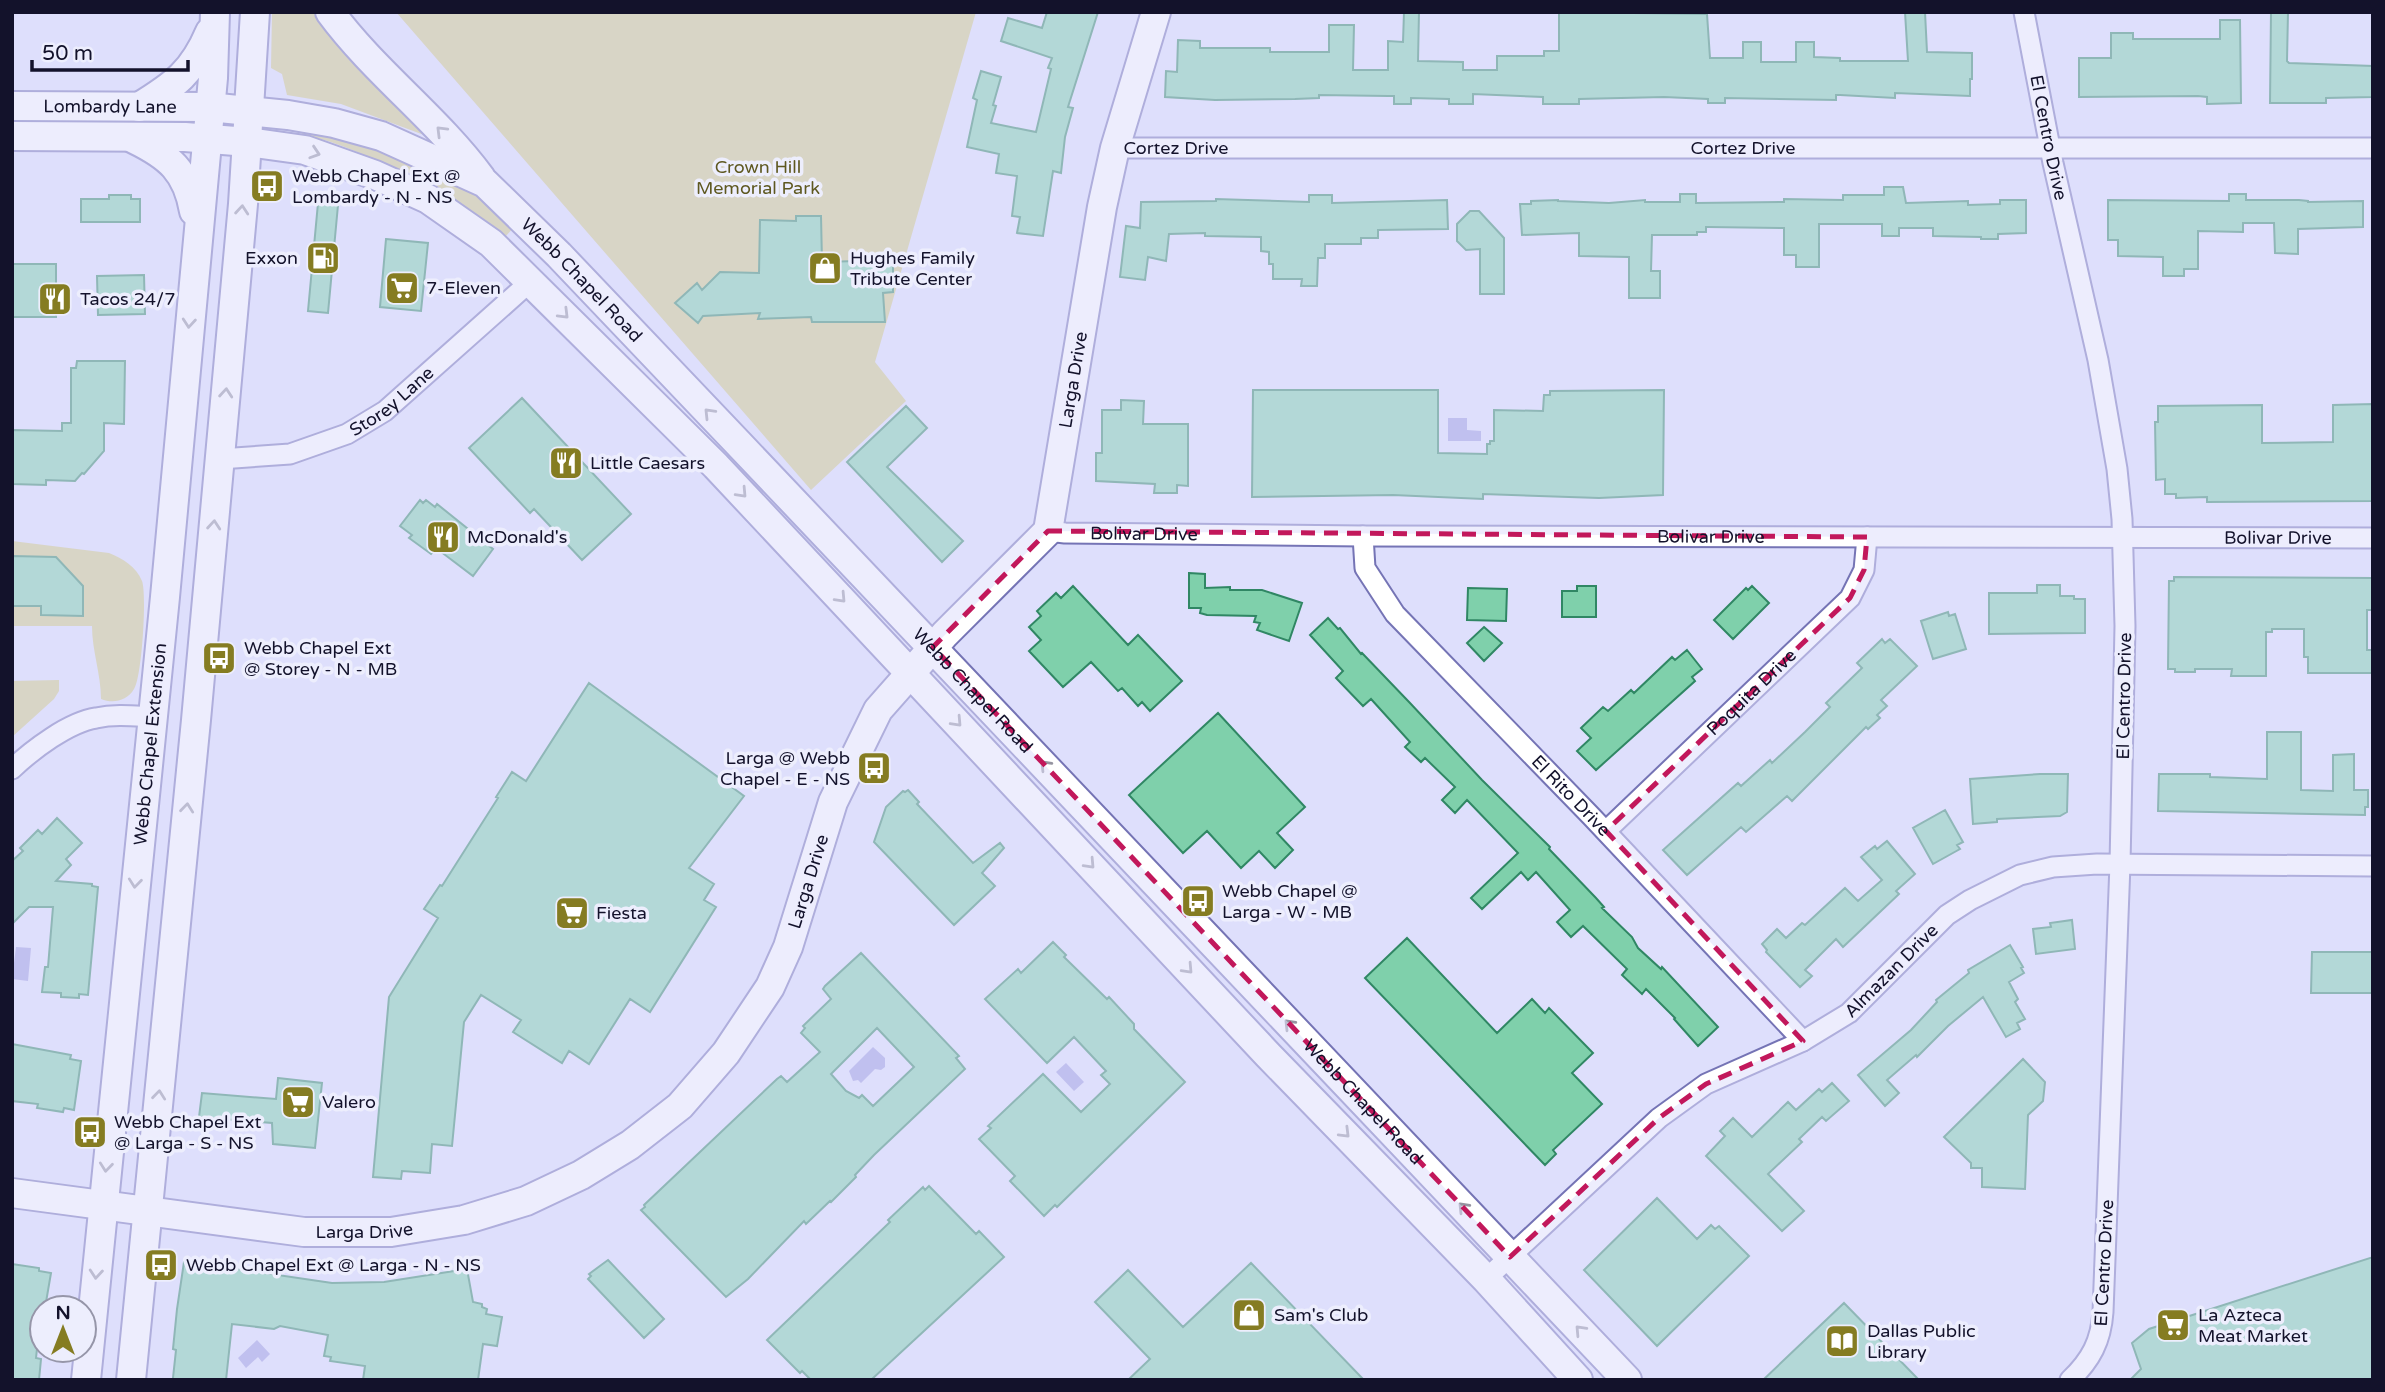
<svg xmlns="http://www.w3.org/2000/svg" width="2385" height="1392" font-family="'Varela Round',sans-serif">
<style>
.green{fill:#d0ca86}
.water{fill:#9c9cdf}
.building{fill:#7fd0ab;stroke:#308764;stroke-width:2;fill-rule:evenodd}
.lines{fill:none;stroke-linecap:round;stroke-linejoin:round}
.street-casing{stroke:#7574b5;stroke-width:23}
.secondary-casing{stroke:#7574b5;stroke-width:32}
.street{stroke:#fff;stroke-width:19}
.secondary{stroke:#fff;stroke-width:28}
.oneway{stroke:#9594a0}
.marked{fill:none;stroke:#c2185b;stroke-width:5;stroke-dasharray:14 9;stroke-linejoin:round}
.labels{text-anchor:middle;stroke-width:7;stroke-linejoin:round;paint-order:stroke}
.street-label{font-size:18px;fill:#13122b;stroke:#edeefd}
.park-label{font-size:18px;fill:#5e5820;stroke:#edeefd}
.poi-label{font-size:18px;fill:#13122b;stroke:#edeefd;text-anchor:start}
</style>
<rect width="100%" height="100%" fill="#dedffc"/>
<!-- green -->
<path class="green" d="M272,12H316L425,130L424,135L341,104L287,95L282,74L271,68Z
M396,12H976L875,362L906,401L811,490Z
M302,130L333,135L444,172L509,220L514,227L505,237C441,199 376,150 302,134Z
M12,541L109,553C123,559 136,566 142,581C147,594 142,677 134,689C127,701 113,704 101,699C101,674 92,651 92,626H12Z
M59,680V691L54,699L12,737V681Z"/>
<!-- water -->
<path class="water" d="M1448,418H1467V430L1481,431V441H1448Z
M16,947L31,948L28,981L12,979Z
M873,1047L885,1058V1067L881,1070L875,1069L861,1083L858,1080L853,1081L849,1071Z
M1066,1063L1084,1082L1074,1091L1056,1072Z
M257,1340L270,1354L262,1362L258,1357L246,1368L238,1358Z"/>
<!-- building -->
<path class="building" d="M1047,12H1098L1068,107L1073,108L1065,137L1061,173L1053,171L1043,236L1017,233L1020,217L1012,216L1017,176L996,173L999,154L967,147L977,100L973,98L981,71L1001,77L993,105L996,106L991,123L1036,132L1051,69L1048,68L1052,58L1001,41L1008,18L1042,28Z
M1404,12H1419L1418,61L1463,62V70H1497V56H1544V51H1559V12L1707,14L1710,58H1743V42H1761V62H1796V42H1814V57L1840,58V61H1908L1905,12H1925L1927,52L1972,53V79H1970V96L1895,93V98L1840,95H1836V100L1725,98V103H1708V99L1664,97L1579,99V104H1543V97L1473,94V104H1449V99L1411,98V104H1394V96H1388L1319,95V98L1295,99L1215,100L1165,97L1166,71L1177,72L1178,40L1200,41V48H1270V52H1329V25H1354L1353,70H1388V41L1403,42Z
M2271,12H2288L2287,61L2289,63L2373,66V97L2326,98V103H2270Z
M2220,20H2240L2241,103L2207,104V97L2198,96L2079,97V58H2111V33H2133V39H2220Z
M1884,187H1903L1906,203L1968,201V205L2000,204V200H2026V233L1998,234V239H1981V237L1933,236V228H1899V236H1882V224H1819V267H1796V255H1784V228L1708,227H1706V232H1697V235H1652L1651,271H1660V298H1629V257L1579,256V233L1522,235L1520,204H1531V201L1558,200V201L1609,203L1645,200V202H1680V194H1696V203L1784,202V199L1843,200V195H1884Z
M2229,194H2246V200H2299L2308,201V202L2363,201V227L2298,229V254L2275,253L2274,223H2243V232L2198,231V269H2184V276H2163V257L2118,256V240H2108V200L2229,201Z
M109,195H131V199H140V222H81V199H109Z
M1309,195H1332V203L1447,200L1448,229L1378,230V238H1361V244H1325V258H1318L1317,286H1301L1302,279H1273V264H1269V252L1261,251V237L1205,236V233L1169,234L1166,261L1148,257L1145,280L1120,277L1126,226L1140,228L1141,202L1216,201V199L1309,202Z
M318,203L338,205L328,313L308,311Z
M1470,211H1479L1504,238V294H1480V249L1466,250L1457,241V224Z
M796,216H821L822,262L893,260V292L883,293L885,322H812L811,317L758,319L760,313L703,316L698,323L675,303L697,283L702,290L720,272L759,273L760,220L796,221Z
M386,239L428,243L421,311L380,307Z
M12,264H56V317H12Z
M144,275L145,314L98,315L97,276Z
M77,361H125L124,424L104,423V451L84,474L82,473L75,481L46,480V485L12,484V430L62,431V423H71V368H76Z
M1253,390H1438V453L1487,454V444H1490V441H1494V410L1543,411L1544,395H1550V391L1664,390L1663,495L1599,498L1483,494V499L1393,495L1252,497Z
M522,398L631,514L582,560L534,509L530,513L469,448Z
M1121,400L1144,401L1143,424H1188V486L1177,485V493H1154L1155,484L1096,481V453H1102V410H1121Z
M2373,404V501L2207,502V497L2176,498V494H2165V479L2156,480L2155,422H2158V406L2262,405V443L2333,442V405Z
M906,406L927,428L887,467L963,541L942,562L847,462Z
M420,500L423,503L426,500L435,507L437,504L493,549L473,576L436,548L431,554L409,538L412,535L400,526Z
M12,556L56,557L83,586V616L41,615V606H12Z
M1189,573L1205,574V588L1230,587V590H1262L1302,603L1289,641L1257,630L1260,623L1254,622L1256,616L1207,615L1200,613L1201,608H1189Z
M2174,577L2373,578V610H2367V650H2373V673H2308V657H2304V629H2272V632H2266V676H2231L2232,669H2195V672H2175V669H2168L2169,581H2174Z
M2037,585H2060V596H2074V599H2085V633L1989,634V593H2037Z
M1073,586L1128,645L1138,635L1182,681L1150,711L1142,702L1138,706L1122,688L1118,691L1091,662L1063,687L1029,651L1041,640L1029,627L1041,616L1037,611L1056,593L1061,598Z
M1577,586H1596V617H1562V591H1577Z
M1752,586L1769,603L1733,639L1714,620L1746,588L1748,590Z
M1468,588L1507,589L1506,621L1467,620Z
M1948,612L1949,616L1955,614L1966,649L1933,659L1921,621Z
M1328,618L1338,629L1340,628L1361,654L1362,653L1410,703L1482,780L1550,847L1549,849L1596,898L1604,907L1602,908L1632,937L1638,948L1661,969L1662,967L1718,1027L1698,1046L1674,1019L1675,1018L1646,989L1642,994L1622,975L1627,969L1583,926L1571,937L1557,922L1570,910L1536,872L1528,880L1521,872L1482,909L1471,898L1518,853L1467,800L1455,813L1442,800L1455,787L1425,758L1421,762L1405,747L1410,742L1371,699L1363,706L1336,678L1343,671L1310,635Z
M1484,627L1502,643L1484,661L1467,643Z
M1882,639L1885,643L1890,639L1917,666L1881,700L1887,706L1877,715L1880,718L1868,729L1866,727L1792,801L1787,796L1746,832L1741,827L1687,875L1663,850L1738,783L1741,786L1770,760L1772,763L1805,732L1830,707L1826,703L1862,668L1857,663Z
M1687,650L1702,669L1692,677L1695,681L1596,770L1577,751L1591,738L1581,728L1603,707L1608,711L1631,690L1634,693L1672,657L1675,660Z
M589,683L744,796L689,868L714,884L704,900L716,907L650,1012L630,999L589,1064L569,1051L562,1063L513,1032L521,1020L481,995L464,1022L452,1146L432,1144L430,1173L402,1171L401,1179L373,1177L389,997L438,918L424,909L440,885L442,886L498,798L496,797L512,772L526,781Z
M1218,713L1305,807L1277,833L1293,850L1275,868L1259,851L1241,868L1207,831L1183,853L1129,795Z
M2267,732H2301V790L2333,791V755L2354,754V790H2368V807H2365V815L2158,811L2159,774H2210V777L2267,779Z
M2040,774H2068L2067,812L2060,816L1997,819V822L1973,824L1970,779Z
M908,790L919,802L917,804L973,863L1000,843L1004,848L982,873L995,886L954,925L874,842L886,807L903,791L905,792Z
M1945,810L1963,842L1957,845L1960,849L1933,864L1913,828Z
M57,818L82,843L66,859L71,865L56,881L92,884V886L98,887L88,995L79,994V998L61,997V993L42,992L45,967H48L53,907H29L12,924V861L23,851L20,848L38,830L42,834Z
M1887,841L1915,874L1896,891L1899,894L1843,947L1836,939L1805,970L1812,976L1800,987L1766,952L1767,950L1762,944L1777,929L1786,938L1802,923L1805,925L1845,888L1858,901L1882,880L1861,857L1875,846L1877,849Z
M2072,920L2075,949L2036,954L2033,929L2051,927L2050,923Z
M1407,938L1497,1033L1532,999L1545,1013L1549,1008L1593,1053L1572,1073L1602,1104L1553,1150L1556,1154L1545,1165L1365,978Z
M1053,942L1066,955L1064,957L1107,999L1109,997L1134,1024V1029L1185,1082L1057,1207L1055,1205L1044,1216L1010,1181L1015,1176L979,1139L991,1128L988,1126L1043,1074L1081,1112L1110,1084L1101,1075L1106,1071L1074,1037L1047,1063L985,999L1018,969L1021,973Z
M2010,945L2023,967L2021,968L2024,973L2009,982L2018,999L2015,1002L2025,1019L2017,1023L2020,1029L2006,1037L1983,997L1948,1026L1917,1057L1916,1055L1887,1080L1899,1093L1885,1106L1858,1075L1911,1030L1937,1002L1936,1000L1969,973L1968,970Z
M2312,952H2373V993H2311Z
M861,953L959,1056L956,1058L965,1069L874,1155L855,1175L856,1177L831,1202L830,1201L806,1224L804,1221L748,1279L726,1297L641,1210L645,1207L644,1205L777,1079L781,1076L787,1082L820,1052L801,1033L805,1028L803,1026L831,999L823,989L825,986ZM877,1028L914,1067L873,1106L862,1095L859,1098L846,1091L831,1074Z
M12,1044L71,1055L70,1059L81,1061L74,1110L64,1108L63,1112L37,1108L38,1104L12,1101Z
M2023,1059L2045,1082L2043,1101L2028,1115L2025,1189L1982,1187V1168H1971V1163L1944,1137Z
M278,1078L322,1083L315,1148L273,1144L272,1123L199,1117L202,1093L276,1099Z
M1832,1083L1849,1101L1826,1121L1822,1117L1799,1139L1802,1142L1768,1174L1804,1211L1782,1231L1706,1156L1725,1136L1720,1131L1733,1118L1752,1137L1788,1102L1796,1110L1819,1089L1822,1092Z
M929,1186L976,1234L979,1231L1004,1257L871,1380H811L802,1371L800,1373L767,1340L890,1222L888,1220L923,1187L925,1190Z
M1657,1198L1697,1239L1711,1225L1715,1229L1719,1226L1749,1256L1657,1346L1584,1270Z
M2373,1257V1380H2130L2141,1369L2132,1343L2149,1329Z
M190,1259L232,1266L231,1268L332,1283L384,1282L467,1269L473,1302L482,1304V1307L487,1309L486,1314L502,1317L497,1346L483,1344L478,1380H363L365,1366L330,1361L331,1357L324,1356L328,1335L280,1326L274,1329L232,1324L226,1380H176L173,1378L176,1350L173,1349L177,1309L184,1262L190,1263Z
M608,1260L664,1319L644,1338L588,1279L591,1276L589,1274Z
M1251,1263L1364,1380H1128L1150,1359L1095,1302L1128,1270L1183,1327Z
M12,1264L39,1268V1271L51,1273L45,1308H42V1321H40L36,1358L41,1359L39,1380H12Z
M1844,1303L1919,1380H1763Z"/>
<g class="lines">
<!-- street casing -->
<g class="street-casing">
<g id="street">
<path id="s1" d="M2024,12L2053,163L2098,360L2117,469L2122,519L2125,626L2120,864L2103,1312C2101,1341 2091,1360 2070,1380"/>
<path id="s2" d="M1115,148H2373"/>
<path id="s3" d="M220,459L290,454L347,434L385,411L531,281"/>
<path id="s4" d="M1048,531L1065,533L1363,536L2373,538"/>
<path id="s5" d="M1363,536L1365,568L1395,614L1591,816L1803,1041"/>
<path d="M12,769C32,750 69,722 96,718C115,714 133,716 152,717"/>
<path id="s6" d="M1606,831L1850,598L1864,570L1867,537"/>
<path id="s7" d="M1486,1279L1659,1118L1706,1084L1803,1041L1849,1013L1947,915L1970,900L2020,875L2053,867L2097,864L2373,866"/>
</g>
</g>
<!-- secondary casing -->
<g class="secondary-casing">
<g id="secondary">
<path d="M330,12C375,73 437,118 481,178"/>
<path id="s8" d="M12,106L209,107L288,115L334,123L381,136L485,183L559,255L738,443L1627,1380"/>
<path d="M139,107C175,85 193,72 210,32"/>
<path d="M12,136L185,137L248,142L305,150L375,175L428,199L491,243L716,466L1268,1055L1486,1279L1578,1380"/>
<path d="M134,139C169,156 187,171 194,211"/>
<path id="s9" d="M12,1193L304,1232H391L464,1220L526,1201L581,1175L630,1145L680,1106L726,1053L770,987L788,947L833,802L878,710L945,634L1048,531L1102,207L1115,148L1156,12"/>
<path id="s10" d="M86,1380L165,597L213,78L215,12"/>
<path d="M131,1380L196,720L243,204L255,12"/>
</g>
</g>
<!-- street -->
<use href="#street" class="street"/>
<!-- secondary -->
<use href="#secondary" class="secondary"/>
</g>
<!-- one-way arrows -->
<defs><path id="oneway-chevron" d="M-2-3.5L2.5 0L-2 3.5" fill="none" stroke-width="1.6" stroke-linecap="round" stroke-linejoin="round" transform="scale(1.75)"/></defs>
<g class="oneway">
<use href="#oneway-chevron" transform="translate(441 131) rotate(-135)"/>
<use href="#oneway-chevron" transform="translate(315 153) rotate(18)"/>
<use href="#oneway-chevron" transform="translate(242 210) rotate(-85)"/>
<use href="#oneway-chevron" transform="translate(564 314) rotate(45)"/>
<use href="#oneway-chevron" transform="translate(189 323) rotate(95)"/>
<use href="#oneway-chevron" transform="translate(226 393) rotate(-85)"/>
<use href="#oneway-chevron" transform="translate(709 413) rotate(-134)"/>
<use href="#oneway-chevron" transform="translate(742 493) rotate(47)"/>
<use href="#oneway-chevron" transform="translate(214 525) rotate(-85)"/>
<use href="#oneway-chevron" transform="translate(841 598) rotate(47)"/>
<use href="#oneway-chevron" transform="translate(957 722) rotate(47)"/>
<use href="#oneway-chevron" transform="translate(1045 765) rotate(-133)"/>
<use href="#oneway-chevron" transform="translate(187 808) rotate(-84)"/>
<use href="#oneway-chevron" transform="translate(1090 864) rotate(47)"/>
<use href="#oneway-chevron" transform="translate(135 883) rotate(96)"/>
<use href="#oneway-chevron" transform="translate(1188 969) rotate(47)"/>
<use href="#oneway-chevron" transform="translate(1289 1024) rotate(-134)"/>
<use href="#oneway-chevron" transform="translate(159 1095) rotate(-84)"/>
<use href="#oneway-chevron" transform="translate(1345 1133) rotate(45)"/>
<use href="#oneway-chevron" transform="translate(106 1167) rotate(96)"/>
<use href="#oneway-chevron" transform="translate(1463 1207) rotate(-134)"/>
<use href="#oneway-chevron" transform="translate(96 1274) rotate(95)"/>
<use href="#oneway-chevron" transform="translate(1580 1330) rotate(-133)"/>
</g>
<!-- marked area -->
<path d="M0 0H2385V1392H0ZM1048,531L1867,537L1864,570L1850,598L1606,831L1803,1041L1706,1084L1659,1118L1510,1257L933,647Z" fill="#dedffc" fill-opacity=".55" fill-rule="evenodd"/>
<path class="marked" d="M1048,531L1867,537L1864,570L1850,598L1606,831L1803,1041L1706,1084L1659,1118L1510,1257L933,647Z"/>
<!-- icons -->
<defs>
<g id="bus-square" transform="scale(1.75)"><rect x="-9" y="-9" width="18" height="18" rx="4" fill="#857c22" stroke="#edeefd"/><path d="M-5-6H5V4H4V6H2V4H-2V6H-4V4H-5ZM-3.5-4V0h7V-4ZM-3.5 1.2v1.5H-2V1.2ZM2 1.2v1.5H3.5V1.2Z" fill="#fff"/></g>
<g id="fuel-square" transform="scale(1.75)"><rect x="-9" y="-9" width="18" height="18" rx="4" fill="#857c22" stroke="#edeefd"/><path d="M-5.5-6h7V0h2V4h1.3V-2.5L3-4.5l.8-.8L6-3V5H2.5V1h-1V6h-7ZM-4.2-4.7v3.2H.2V-4.7Z" fill="#fff"/></g>
<g id="shop-square" transform="scale(1.75)"><rect x="-9" y="-9" width="18" height="18" rx="4" fill="#857c22" stroke="#edeefd"/><path d="M-5-2.5h2.3a2.7 3.5 0 0 1 5.4 0H5L5.5 6h-11ZM-1.5-2.5h3a1.5 2.3 0 0 0-3 0Z" fill="#fff"/></g>
<g id="supermarket-square" transform="scale(1.75)"><rect x="-9" y="-9" width="18" height="18" rx="4" fill="#857c22" stroke="#edeefd"/><path d="M-6-5.5h2.5l.6 2H6L4.5 2H-2.5L-4.4-4H-6ZM-1.5 3.2a1.3 1.3 0 1 0 .1 0ZM3 3.2a1.3 1.3 0 1 0 .1 0Z" fill="#fff"/></g>
<g id="restaurant-square" transform="scale(1.75)"><rect x="-9" y="-9" width="18" height="18" rx="4" fill="#857c22" stroke="#edeefd"/><path d="M-5-6h1v4h1v-4h1v4h1v-4h1v5L-1.5 .5V6h-2V.5L-5-1ZM5-6V6H3V1.5H1.5Q1.5-4 5-6Z" fill="#fff"/></g>
<g id="library-square" transform="scale(1.75)"><rect x="-9" y="-9" width="18" height="18" rx="4" fill="#857c22" stroke="#edeefd"/><path d="M-6-4Q-3-5.5-.7-3.5V5Q-3 3-6 4ZM6-4Q3-5.5 .7-3.5V5Q3 3 6 4Z" fill="#fff"/></g>
</defs>
<g fill-rule="evenodd">
<use href="#bus-square" x="267" y="186"/>
<use href="#fuel-square" x="323" y="258"/>
<use href="#shop-square" x="825" y="268"/>
<use href="#supermarket-square" x="402" y="288"/>
<use href="#restaurant-square" x="55" y="299"/>
<use href="#restaurant-square" x="566" y="463"/>
<use href="#restaurant-square" x="443" y="537"/>
<use href="#bus-square" x="219" y="658"/>
<use href="#bus-square" x="874" y="768"/>
<use href="#bus-square" x="1198" y="901"/>
<use href="#supermarket-square" x="572" y="913"/>
<use href="#supermarket-square" x="298" y="1102"/>
<use href="#bus-square" x="90" y="1132"/>
<use href="#bus-square" x="161" y="1265"/>
<use href="#shop-square" x="1249" y="1315"/>
<use href="#supermarket-square" x="2173" y="1325"/>
<use href="#library-square" x="1842" y="1341"/>
</g>
<g class="labels">
<!-- street labels -->
<g class="street-label">
<text dy="6" stroke="none"><textPath href="#s8" startOffset="98">Lombardy Lane</textPath></text>
<text dy="6" stroke="none"><textPath href="#s1" startOffset="128">El Centro Drive</textPath></text>
<text dy="6" stroke="none"><textPath href="#s2" startOffset="61">Cortez Drive</textPath></text>
<text dy="6" stroke="none"><textPath href="#s2" startOffset="628">Cortez Drive</textPath></text>
<text dy="6" stroke="none"><textPath href="#s8" startOffset="623">Webb Chapel Road</textPath></text>
<text dy="6" stroke="none"><textPath href="#s9" startOffset="1550">Larga Drive</textPath></text>
<text dy="6" stroke="none"><textPath href="#s3" startOffset="186">Storey Lane</textPath></text>
<text dy="6" stroke="none"><textPath href="#s4" startOffset="96">Bolivar Drive</textPath></text>
<text dy="6" stroke="none"><textPath href="#s4" startOffset="663">Bolivar Drive</textPath></text>
<text dy="6" stroke="none"><textPath href="#s4" startOffset="1230">Bolivar Drive</textPath></text>
<text dy="6" stroke="none"><textPath href="#s8" startOffset="1190">Webb Chapel Road</textPath></text>
<text dy="6" stroke="none"><textPath href="#s6" startOffset="201">Poquita Drive</textPath></text>
<text transform="translate(2124 696) rotate(-89)" y="6">El Centro Drive</text>
<text dy="6" stroke="none"><textPath href="#s10" startOffset="639">Webb Chapel Extension</textPath></text>
<text dy="6" stroke="none"><textPath href="#s5" startOffset="340">El Rito Drive</textPath></text>
<text dy="6" stroke="none"><textPath href="#s9" startOffset="964">Larga Drive</textPath></text>
<text dy="6" stroke="none"><textPath href="#s7" startOffset="514">Almazan Drive</textPath></text>
<text dy="6" stroke="none"><textPath href="#s8" startOffset="1757">Webb Chapel Road</textPath></text>
<text dy="6" stroke="none"><textPath href="#s9" startOffset="355">Larga Drive</textPath></text>
<text transform="translate(2104 1263) rotate(-87)" y="6">El Centro Drive</text>
</g>
<!-- park labels -->
<g class="park-label">
<text x="758" y="173">Crown Hill<tspan x="758" dy="21">Memorial Park</tspan></text>
</g>
<!-- poi labels -->
<g class="poi-label">
<text x="292" y="182">Webb Chapel Ext @<tspan x="292" dy="21">Lombardy - N - NS</tspan></text>
<text x="298" y="264" text-anchor="end">Exxon</text>
<text x="850" y="264">Hughes Family<tspan x="850" dy="21">Tribute Center</tspan></text>
<text x="426" y="294">7-Eleven</text>
<text x="80" y="305">Tacos 24/7</text>
<text x="590" y="469">Little Caesars</text>
<text x="467" y="543">McDonald's</text>
<text x="244" y="654">Webb Chapel Ext<tspan x="244" dy="21">@ Storey - N - MB</tspan></text>
<text x="850" y="764" text-anchor="end">Larga @ Webb<tspan x="850" dy="21">Chapel - E - NS</tspan></text>
<text x="1222" y="897">Webb Chapel @<tspan x="1222" dy="21">Larga - W - MB</tspan></text>
<text x="596" y="919">Fiesta</text>
<text x="322" y="1108">Valero</text>
<text x="114" y="1128">Webb Chapel Ext<tspan x="114" dy="21">@ Larga - S - NS</tspan></text>
<text x="186" y="1271">Webb Chapel Ext @ Larga - N - NS</text>
<text x="1274" y="1321">Sam's Club</text>
<text x="2198" y="1321">La Azteca<tspan x="2198" dy="21">Meat Market</tspan></text>
<text x="1867" y="1337">Dallas Public<tspan x="1867" dy="21">Library</tspan></text>
</g>
</g>
<!-- border -->
<rect width="2385" height="1392" fill="none" stroke="#13122b" stroke-width="28"/>
<!-- north arrow -->
<g transform="translate(63 1329)"><circle r="33" fill="#edeefd" stroke="#9696a9" stroke-width="2"/>
<path d="M0-5L12 26L0 18L-12 26Z" fill="#857c22"/>
<text y="-10" font-size="19" font-weight="bold" text-anchor="middle" fill="#13122b">N</text>
</g>
<!-- scale -->
<path d="M32 60v10h156v-10" fill="none" stroke="#13122b" stroke-width="3.5"/>
<text x="42" y="60" font-size="21" fill="#13122b" stroke="#edeefd" stroke-width="5" paint-order="stroke">50 m</text>
</svg>
